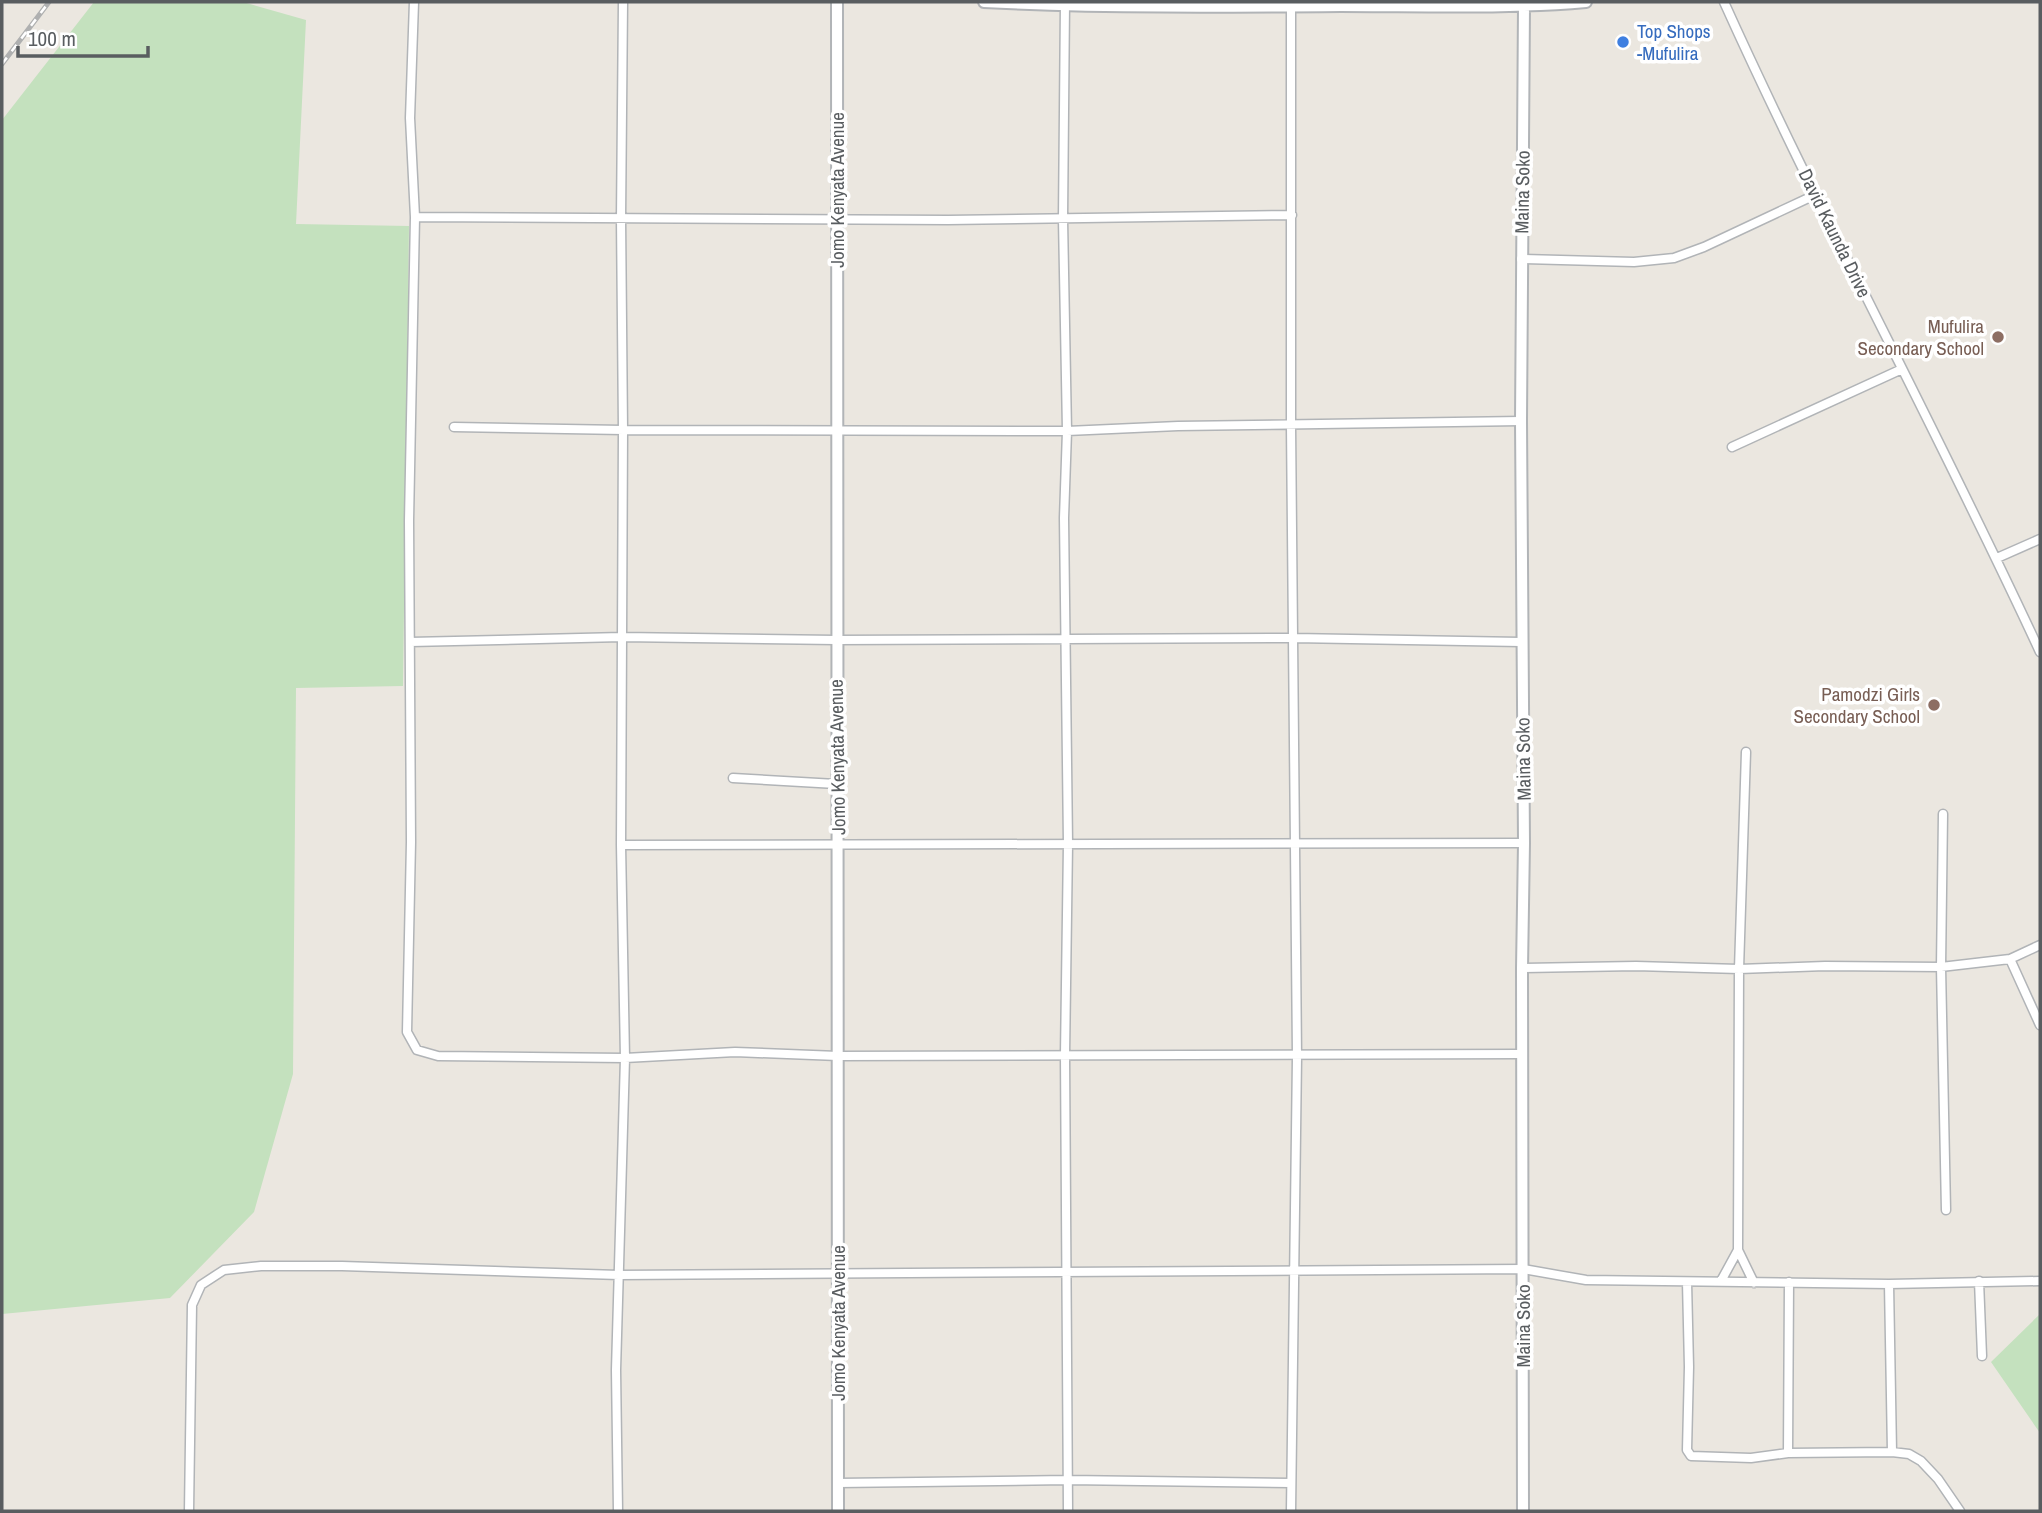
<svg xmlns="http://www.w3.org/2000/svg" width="2042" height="1513" font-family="'Archivo Narrow',sans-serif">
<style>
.green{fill:#c4e1be}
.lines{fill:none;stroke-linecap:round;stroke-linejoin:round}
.minor-casing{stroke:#b1b4b7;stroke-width:11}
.tertiary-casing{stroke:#b1b4b7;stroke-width:14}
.minor{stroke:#fff;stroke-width:8}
.tertiary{stroke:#fff;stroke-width:10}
.rail-casing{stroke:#afb0b0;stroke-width:5}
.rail{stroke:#fff;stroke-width:2.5;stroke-dasharray:8;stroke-linecap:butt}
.shop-dot{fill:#3f7fe0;stroke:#fff;stroke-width:2.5}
.education-dot{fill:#8d6e63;stroke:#fff;stroke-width:2.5}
.labels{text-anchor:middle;stroke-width:7;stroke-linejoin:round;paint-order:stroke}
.shop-label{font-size:19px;fill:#366cbe;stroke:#fff;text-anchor:start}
.street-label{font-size:19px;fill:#595d60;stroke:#fff}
.education-label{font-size:19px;fill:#785e54;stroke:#fff;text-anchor:end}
</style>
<rect width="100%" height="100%" fill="#ebe7e0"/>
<!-- green -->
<path class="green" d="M94,2H243L306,20L296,224L409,226L403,686L296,688L293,1074L254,1212L170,1298L2,1314V120Z
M2040,1314V1433L1991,1362Z"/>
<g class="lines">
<!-- minor casing -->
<g class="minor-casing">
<path id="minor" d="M414,2L410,118L415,217L409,521L411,842L407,1032L417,1050L438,1056L625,1058L735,1052L838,1056L1522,1054
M1065,2L1063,219L1067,431L1064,518L1068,844L1065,1055L1068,1511
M1291,2V426L1297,1057L1291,1511
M1724,2C1823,221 1939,433 2040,652
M415,217L948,220L1292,215
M1521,259L1634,262L1674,258L1704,247L1817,194
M454,427L623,430L1067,431L1178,426L1521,421
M1732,447L1902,369
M1997,558L2040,539
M410,642L622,637L836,640L1294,638L1521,642
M1746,752L1739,969L1738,1250L1754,1283
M733,778L836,784
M1943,814L1941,967L1946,1210
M621,845L1524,843
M2010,959L2040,1025
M1522,968L1636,966L1739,969L1825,966L1941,967L2010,959L2040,945
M1721,1281L1738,1250
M1979,1281L1982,1356
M1687,1282L1689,1367L1687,1450L1691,1456L1751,1458L1788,1453L1892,1452L1909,1454L1921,1461L1938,1479L1960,1511
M1889,1284L1892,1452
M1788,1453L1789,1282
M838,1483L1068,1480L1291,1483
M189,1511L192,1305L201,1285L224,1270L261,1266H342L619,1275L1523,1269L1586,1280L1889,1284L2040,1281
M618,1511L616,1370L625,1058L621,845L623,430L621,218L623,2"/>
</g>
<!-- tertiary casing -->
<g class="tertiary-casing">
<path id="tertiary" d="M837,2L838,1511
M984,2C1103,8 1222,7 1341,6C1423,6 1505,9 1586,2
M1523,1511L1522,968L1524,843L1521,421L1524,6"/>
</g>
<!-- minor -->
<use href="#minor" class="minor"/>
<!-- tertiary -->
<use href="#tertiary" class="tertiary"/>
<!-- rail casing -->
<g class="rail-casing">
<path id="rail" d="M2,64L49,2"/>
</g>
<!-- rail -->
<use href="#rail" class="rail"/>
</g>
<!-- markers -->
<circle class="shop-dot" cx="1623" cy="42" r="7"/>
<g class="education-dot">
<circle cx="1998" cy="337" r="7"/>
<circle cx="1934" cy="705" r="7"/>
</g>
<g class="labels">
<!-- shop labels -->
<g class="shop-label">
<text x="1637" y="38">Top Shops<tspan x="1637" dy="22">-Mufulira</tspan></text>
</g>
<!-- street labels -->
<g class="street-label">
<text transform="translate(837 190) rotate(-90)" y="7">Jomo Kenyata Avenue</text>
<text transform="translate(1522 192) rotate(-89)" y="7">Maina Soko</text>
<text transform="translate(1835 233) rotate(64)" y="7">David Kaunda Drive</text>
<text transform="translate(837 757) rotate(-91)" y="7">Jomo Kenyata Avenue</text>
<text transform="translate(1523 759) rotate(-91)" y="7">Maina Soko</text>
<text transform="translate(838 1323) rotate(-90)" y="7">Jomo Kenyata Avenue</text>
<text transform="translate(1523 1326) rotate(-90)" y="7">Maina Soko</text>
</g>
<!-- education labels -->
<g class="education-label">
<text x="1984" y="333">Mufulira<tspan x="1984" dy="22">Secondary School</tspan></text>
<text x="1920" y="701">Pamodzi Girls<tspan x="1920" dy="22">Secondary School</tspan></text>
</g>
</g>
<!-- border -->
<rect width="2042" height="1513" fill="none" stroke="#595d60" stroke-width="7"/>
<!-- scale -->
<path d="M18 46v10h130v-10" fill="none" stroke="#595d60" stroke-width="3.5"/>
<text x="28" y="46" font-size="21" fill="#595d60" stroke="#ffffff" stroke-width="5" paint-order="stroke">100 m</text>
</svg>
